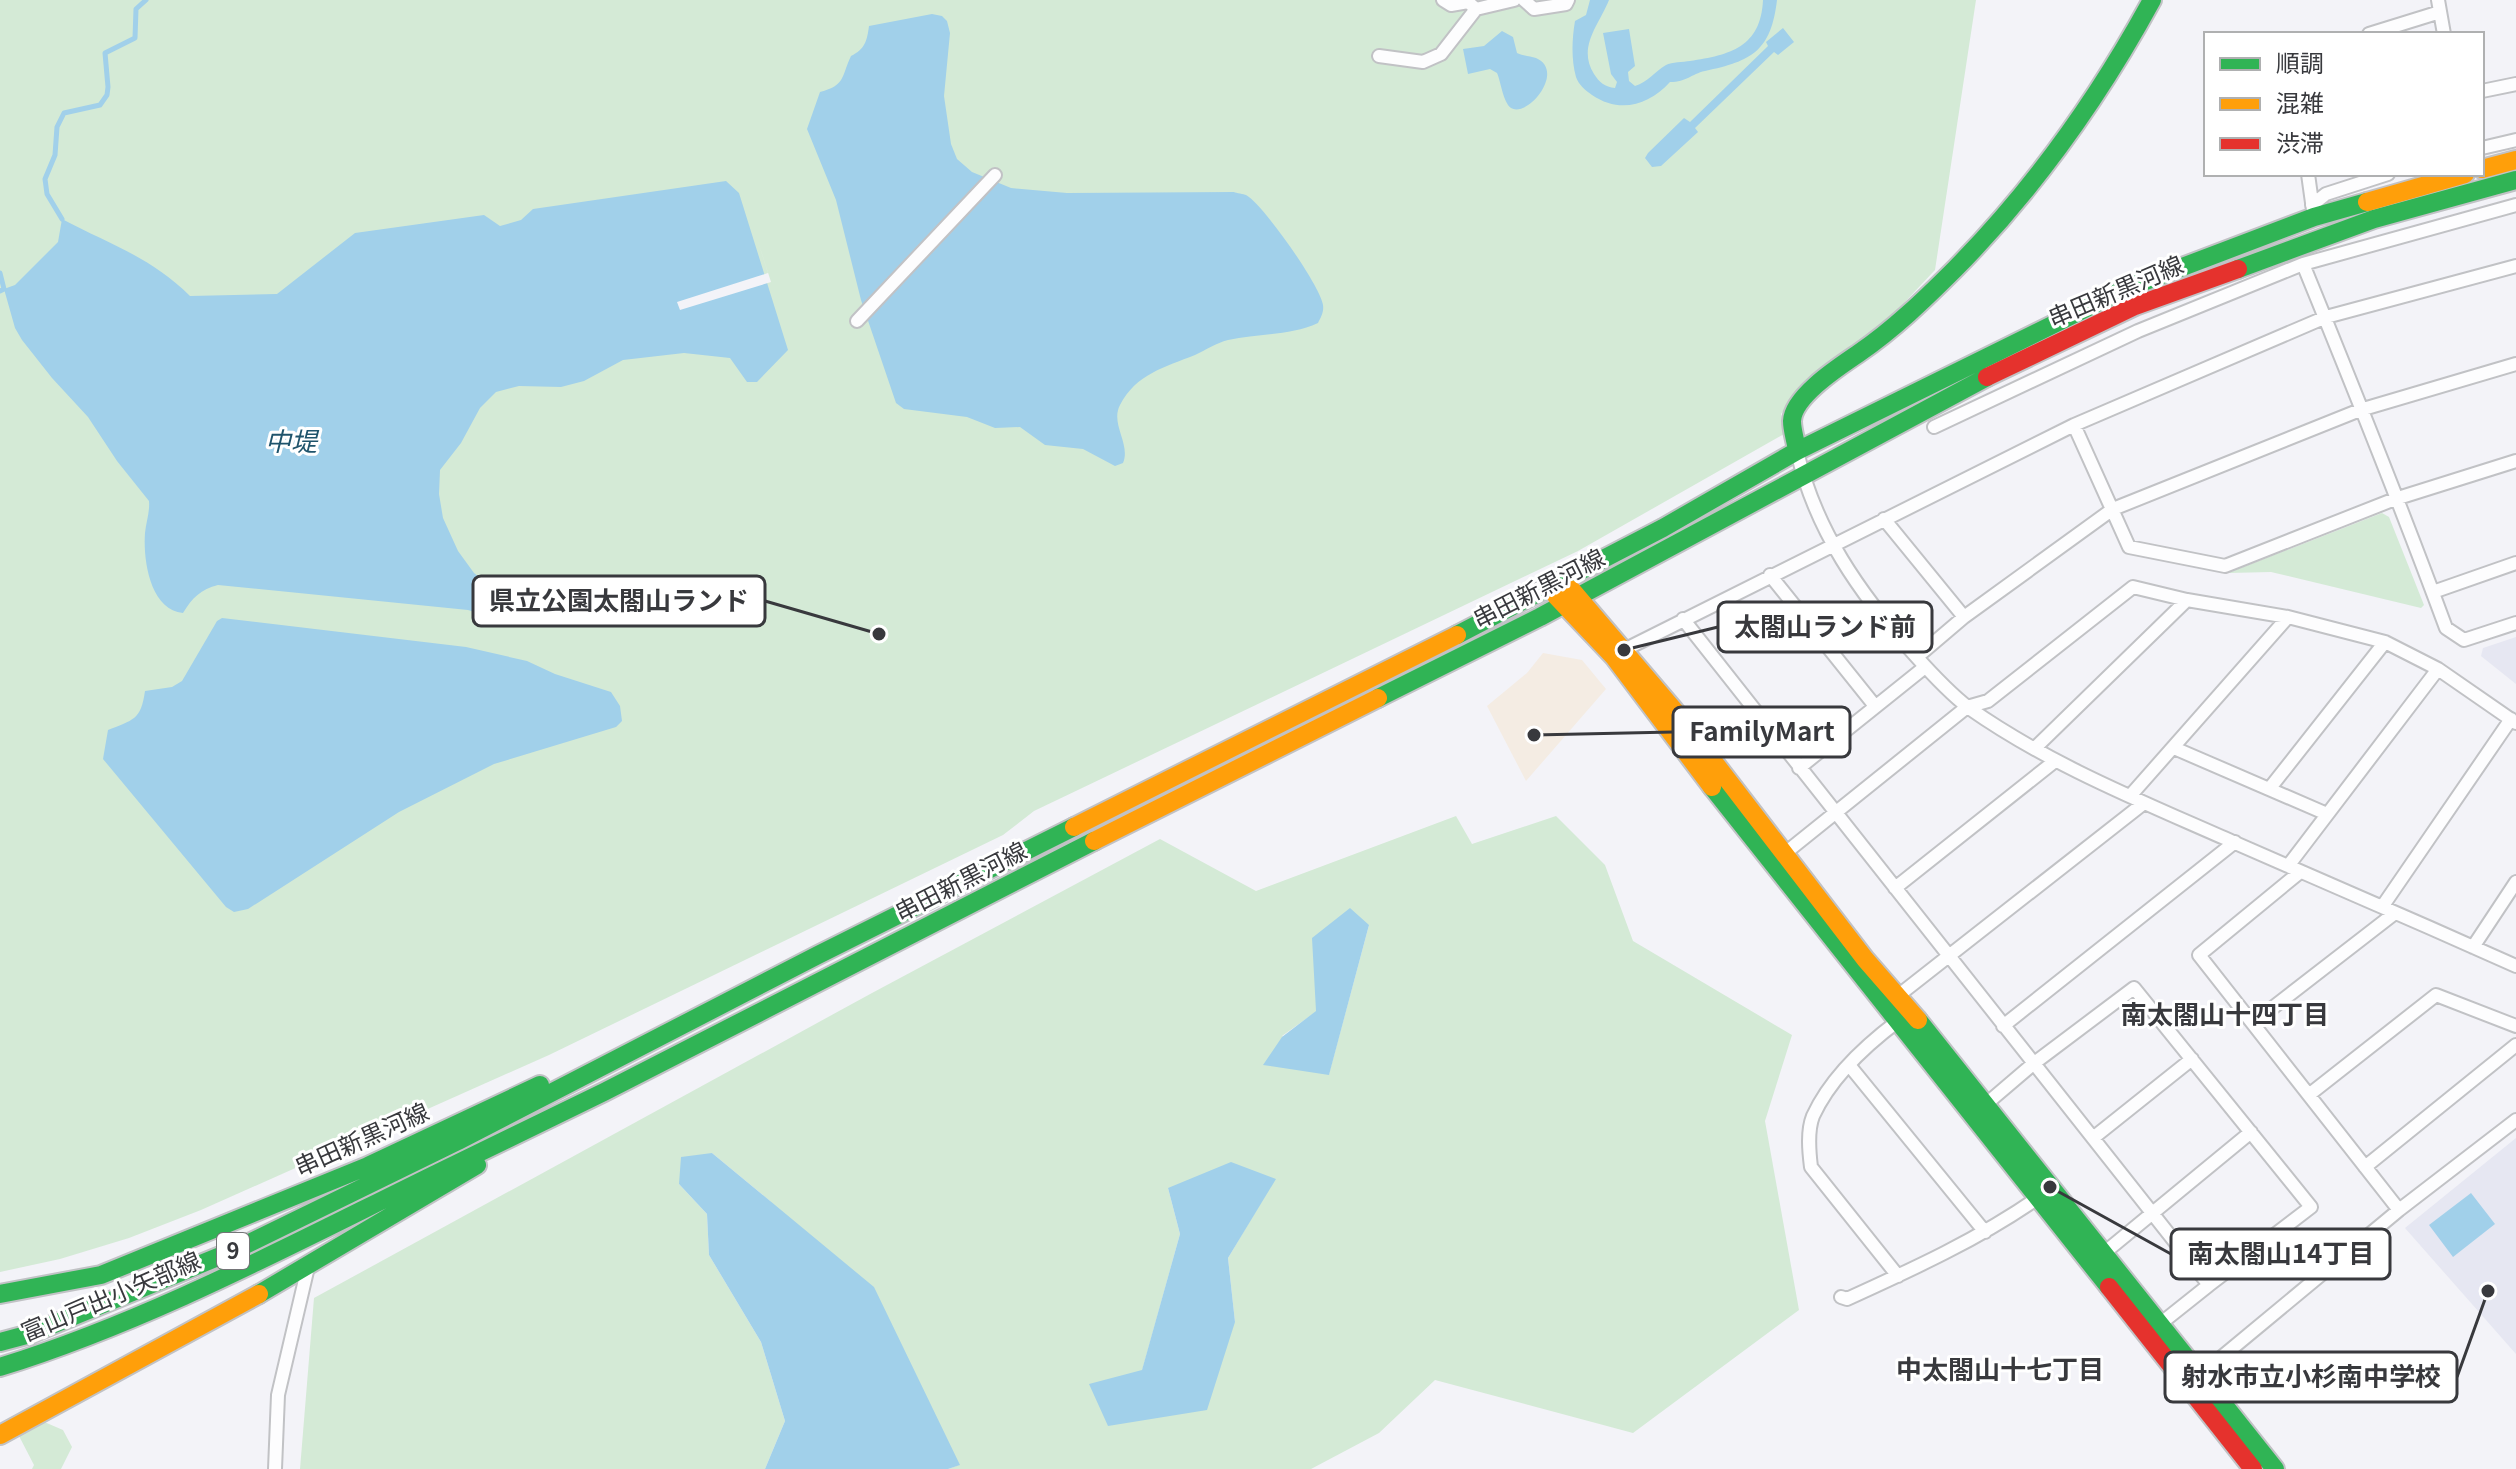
<svg xmlns="http://www.w3.org/2000/svg" width="2516" height="1469" font-family="Georgia,'Noto Sans JP',serif">
<style>
.commercial{fill:#f4ece3}
.built{fill:#e6e7f2}
.green{fill:#d4ead6;fill-rule:evenodd}
.water{fill:#a1d0ea}
.pier{fill:#f3f3f8}
.lines{fill:none;stroke-linecap:round;stroke-linejoin:round}
.stream{stroke:#a1d0ea;stroke-width:5}
.street-casing{stroke:#c1c2c5;stroke-width:16}
.fast-casing{stroke:#c1c2c5;stroke-width:22}
.slow-casing{stroke:#c1c2c5;stroke-width:22}
.jam-casing{stroke:#c1c2c5;stroke-width:22}
.street{stroke:#fdfdfe;stroke-width:12}
.fast{stroke:#30b455;stroke-width:18}
.slow{stroke:#ff9f0a;stroke-width:18}
.jam{stroke:#e5322d;stroke-width:18}
.labels{text-anchor:middle;stroke-width:6;stroke-linejoin:round;paint-order:stroke}
.shield{fill:#fff;stroke:#747477;stroke-width:2}
.shield-label{font-size:22px;font-weight:bold;fill:#38393d}
.street-label{font-size:24px;fill:#38393d;stroke:#fff}
.water-label{font-size:26px;font-style:italic;fill:#1f546c;stroke:#fff}
.neighbourhood-label{font-size:26px;font-weight:bold;fill:#38393d;stroke:#fff}
.leader{fill:none;stroke:#38393d;stroke-width:3}
.callout-dot{fill:#38393d;stroke:#fff;stroke-width:3}
.callout{fill:#fff;stroke:#38393d;stroke-width:3}
.callout-label{font-size:26px;text-anchor:middle;font-weight:bold;fill:#38393d}
</style>
<rect width="100%" height="100%" fill="#f3f3f8"/>
<!-- commercial -->
<path class="commercial" d="M1543,653L1582,660L1606,689L1526,781L1487,706L1527,673Z"/>
<!-- built -->
<path class="built" d="M2516,637V684L2481,656L2483,648Z
M2516,1138V1354L2405,1228Z"/>
<!-- green -->
<path class="green" d="M0,0H1976L1935,270L1888,320L1801,385L1781,414L1784,434L1578,551L1034,811L1003,835L549,1055L201,1210L129,1238L60,1259L0,1272Z
M2382,513L2389,517L2424,605L2421,608L2271,572L2228,573Z
M1456,816L1472,844L1556,816L1605,865L1633,941L1792,1035L1765,1121L1799,1310L1633,1433L1435,1380L1379,1433L1311,1469H948L959,1465L770,1201L712,1153L679,1184L707,1214L709,1255L761,1342L785,1421L765,1469H300L314,1298L872,993L1160,839L1256,891ZM1369,925L1329,1074L1282,1036L1317,1011ZM1275,1179L1228,1258L1235,1322L1108,1426L1142,1371L1180,1234L1168,1188Z
M42,1421L63,1430L72,1447L61,1469H32L34,1465L19,1436Z"/>
<!-- water -->
<path class="water" d="M1590,0H1609C1599,25 1577,47 1594,74C1599,82 1605,87 1615,88L1617,82L1611,74L1603,33L1629,29L1635,66L1628,72L1629,81L1635,86C1648,82 1654,72 1666,65C1672,62 1683,62 1690,61C1730,55 1761,47 1763,0H1777C1771,51 1752,61 1705,71C1691,74 1687,82 1670,82C1649,105 1620,114 1592,95C1586,91 1578,84 1576,77C1571,59 1572,39 1575,21L1586,15Z
M932,14L942,16L947,21L950,33L944,96L951,144L957,159L972,172L1011,188L1067,193L1234,192C1236,193 1244,194 1246,195C1263,204 1321,287 1323,305C1324,312 1321,317 1318,323C1290,336 1258,333 1228,340C1216,343 1206,350 1195,355C1165,367 1136,374 1120,405C1110,424 1131,444 1123,463L1115,466L1083,449L1045,445L1020,427L995,428L967,417L904,409L896,403L861,300L836,200L807,129L820,92C846,85 841,77 851,56C865,49 867,41 869,26Z
M1783,28L1794,42L1778,55L1774,52L1695,128L1698,132L1661,166L1652,167L1645,158L1648,153L1684,118L1690,122L1768,46L1766,42Z
M1502,31L1513,37L1517,53C1524,56 1530,56 1536,58C1566,71 1528,118 1511,108C1503,102 1501,82 1497,73L1490,69L1468,74L1463,49L1484,46Z
M726,181L739,193L788,350L757,382H747L730,358L684,353L623,360L584,381L561,387L519,386L496,392L480,408L461,443L440,470L439,494L443,518L458,551L474,573L503,596L508,610L503,621L468,610L218,585C201,589 192,598 183,613C150,610 143,560 145,533C146,522 150,512 149,501L117,461L88,417L52,378L22,340L15,328L4,289L15,285L58,242L62,219C109,244 151,257 190,296L277,294L355,233L484,215L500,226L521,220L533,209Z
M222,618L466,647L527,661L555,674L611,692L620,706L622,721L616,727L494,764L399,812L248,909L234,912L226,907L103,759L108,730C133,720 141,720 145,691L172,687L182,681L217,621Z
M1350,908L1369,925L1329,1075L1263,1065L1282,1037L1316,1011L1312,938Z
M712,1153L874,1287L960,1465L948,1469H765L785,1421L761,1342L709,1255L707,1214L679,1184L681,1157Z
M1231,1162L1276,1179L1228,1258L1235,1322L1207,1410L1108,1426L1089,1384L1142,1370L1180,1234L1168,1188Z
M2471,1193L2495,1224L2453,1257L2429,1225Z"/>
<!-- pier -->
<path class="pier" d="M755,232L771,282L680,310L677,302L768,273Z"/>
<g class="lines">
<!-- stream -->
<path class="stream" d="M62,219L47,194L45,179L55,155L57,127L64,113L100,105L107,95L108,87L105,53L135,38L136,9L146,0
M0,273L4,289L0,291"/>
<!-- street casing -->
<g class="street-casing">
<path id="street" d="M1443,0L1451,5L1468,2L1476,9
M1524,0L1534,9L1566,4L1568,0
M2438,0L2444,34
M2369,34L2440,12
M1379,56L1423,62L1441,54L1476,9L1514,0
M2482,91L2516,84
M2482,148L2516,140
M2308,174L2313,210
M2312,205L2326,194L2388,174
M2303,264C2352,384 2401,506 2446,628L2464,640L2516,623
M2516,266L2326,317L2074,425L2129,547L2225,566L2395,499L2516,461
M857,321L995,175
M1934,427L2138,331L2303,264L2516,205
M1797,451C1815,530 1860,594 1913,653C1930,672 1949,693 1969,708C2050,765 2143,802 2233,842C2328,883 2422,924 2516,966
M1884,519L1964,617L2113,509L2360,410L2516,364
M1770,575L1875,706
M2433,592L2516,563
M1683,619L2209,1285L2160,1324
M1624,650L2074,425
M1917,657L1964,617
M2035,748L2187,600
M2174,748L2327,814
M1799,768L1925,667
M2270,788L2385,642
M2130,796L2288,617
M1784,854L1967,707L1988,701L2133,587L2187,600L2288,617L2385,642L2438,669L2516,723
M2288,866L2438,669
M2300,872L2199,955L2399,1210
M1895,888L2055,761
M2382,907L2511,719
M2473,947L2516,882
M1899,995L2144,803
M2253,1023L2395,913
M2003,1026L2235,842
M1849,1065L1985,1232
M2310,1094L2436,995L2516,1026
M1985,1105L2033,1064L2134,988L2311,1207L2209,1285
M2093,1138L2192,1059
M2365,1167L2516,1045
M2104,1253L2251,1132
M1898,1276L1811,1167C1809,1151 1807,1131 1813,1116C1830,1079 1866,1045 1898,1021
M1841,1297L1847,1299C1913,1269 1979,1239 2039,1197
M2200,1375L2399,1210L2516,1120
M275,1469L278,1395L308,1267"/>
</g>
<!-- fast casing -->
<g class="fast-casing">
<path id="fast" d="M2238,269L2374,219L2516,180
M1797,451C1796,441 1792,431 1792,421C1793,396 1840,366 1859,353C1894,329 1925,299 1955,269C2034,189 2098,99 2152,0
M1457,635L1663,528L1797,451L2127,288L2314,217L2367,202
M1378,698L1540,617L1987,377
M1712,787L2109,1287
M1918,1020L2275,1469
M458,1141L818,955L1074,827
M456,1164L604,1092L1094,841
M0,1294L101,1275L368,1166L540,1085
M259,1294L477,1165
M0,1342L30,1334L235,1250L458,1141
M0,1367C158,1318 307,1236 456,1164"/>
</g>
<!-- slow casing -->
<g class="slow-casing">
<path id="slow" d="M2482,169L2516,160
M2367,202L2465,174
M1571,589L1674,710L1865,959L1918,1020
M1556,596L1614,657L1712,787
M1074,827L1457,635
M1094,841L1378,698
M0,1435L259,1294"/>
</g>
<!-- jam casing -->
<g class="jam-casing">
<path id="jam" d="M1987,377L2135,306L2238,269
M2109,1287L2253,1469"/>
</g>
<!-- street -->
<use href="#street" class="street"/>
<!-- fast -->
<use href="#fast" class="fast"/>
<!-- slow -->
<use href="#slow" class="slow"/>
<!-- jam -->
<use href="#jam" class="jam"/>
</g>
<g class="labels">
<!-- shield labels -->
<rect class="shield" x="217" y="1233" width="32" height="36" rx="6"/>
<g class="shield-label">
<text x="233" y="1259">9</text>
</g>
<!-- street labels -->
<g class="street-label">
<text transform="translate(2116 292) rotate(-23)" y="8">串田新黒河線</text>
<text transform="translate(1539 589) rotate(-27)" y="8">串田新黒河線</text>
<text transform="translate(961 882) rotate(-27)" y="8">串田新黒河線</text>
<text transform="translate(362 1140) rotate(-24)" y="8">串田新黒河線</text>
<text transform="translate(111 1297) rotate(-23)" y="8">富山戸出小矢部線</text>
</g>
<!-- water labels -->
<g class="water-label">
<text x="291" y="451">中堤</text>
</g>
<!-- neighbourhood labels -->
<g class="neighbourhood-label">
<text x="2225" y="1024">南太閤山十四丁目</text>
<text x="2000" y="1379">中太閤山十七丁目</text>
</g>
</g>
<!-- callouts -->
<path class="leader" d="M879 634L765 601M1624 650L1718 627M1534 735L1673 732M2050 1187L2171 1254M2488 1291L2457 1377"/>
<g class="callout-dot">
<circle cx="879" cy="634" r="8"/>
<circle cx="1624" cy="650" r="8"/>
<circle cx="1534" cy="735" r="8"/>
<circle cx="2050" cy="1187" r="8"/>
<circle cx="2488" cy="1291" r="8"/>
</g>
<g class="callout">
<rect x="473" y="576" width="292" height="50" rx="8"/>
<rect x="1718" y="602" width="214" height="50" rx="8"/>
<rect x="1673" y="707" width="177" height="50" rx="8"/>
<rect x="2171" y="1229" width="219" height="50" rx="8"/>
<rect x="2165" y="1352" width="292" height="50" rx="8"/>
</g>
<g class="callout-label">
<text x="619" y="610">県立公園太閤山ランド</text>
<text x="1825" y="636">太閤山ランド前</text>
<text x="1762" y="741">FamilyMart</text>
<text x="2281" y="1263">南太閤山14丁目</text>
<text x="2311" y="1386">射水市立小杉南中学校</text>
</g>
<!-- legend -->
<rect x="2204" y="32" width="280" height="144" fill="#ffffff" stroke="#afb0b1" stroke-width="2"/>
<rect x="2220" y="58" width="40" height="12" fill="#30b455" stroke="#afb0b1" stroke-width="2"/>
<text x="2276" y="72" font-size="24" fill="#38393d">順調</text>
<rect x="2220" y="98" width="40" height="12" fill="#ff9f0a" stroke="#afb0b1" stroke-width="2"/>
<text x="2276" y="112" font-size="24" fill="#38393d">混雑</text>
<rect x="2220" y="138" width="40" height="12" fill="#e5322d" stroke="#afb0b1" stroke-width="2"/>
<text x="2276" y="152" font-size="24" fill="#38393d">渋滞</text>
</svg>
